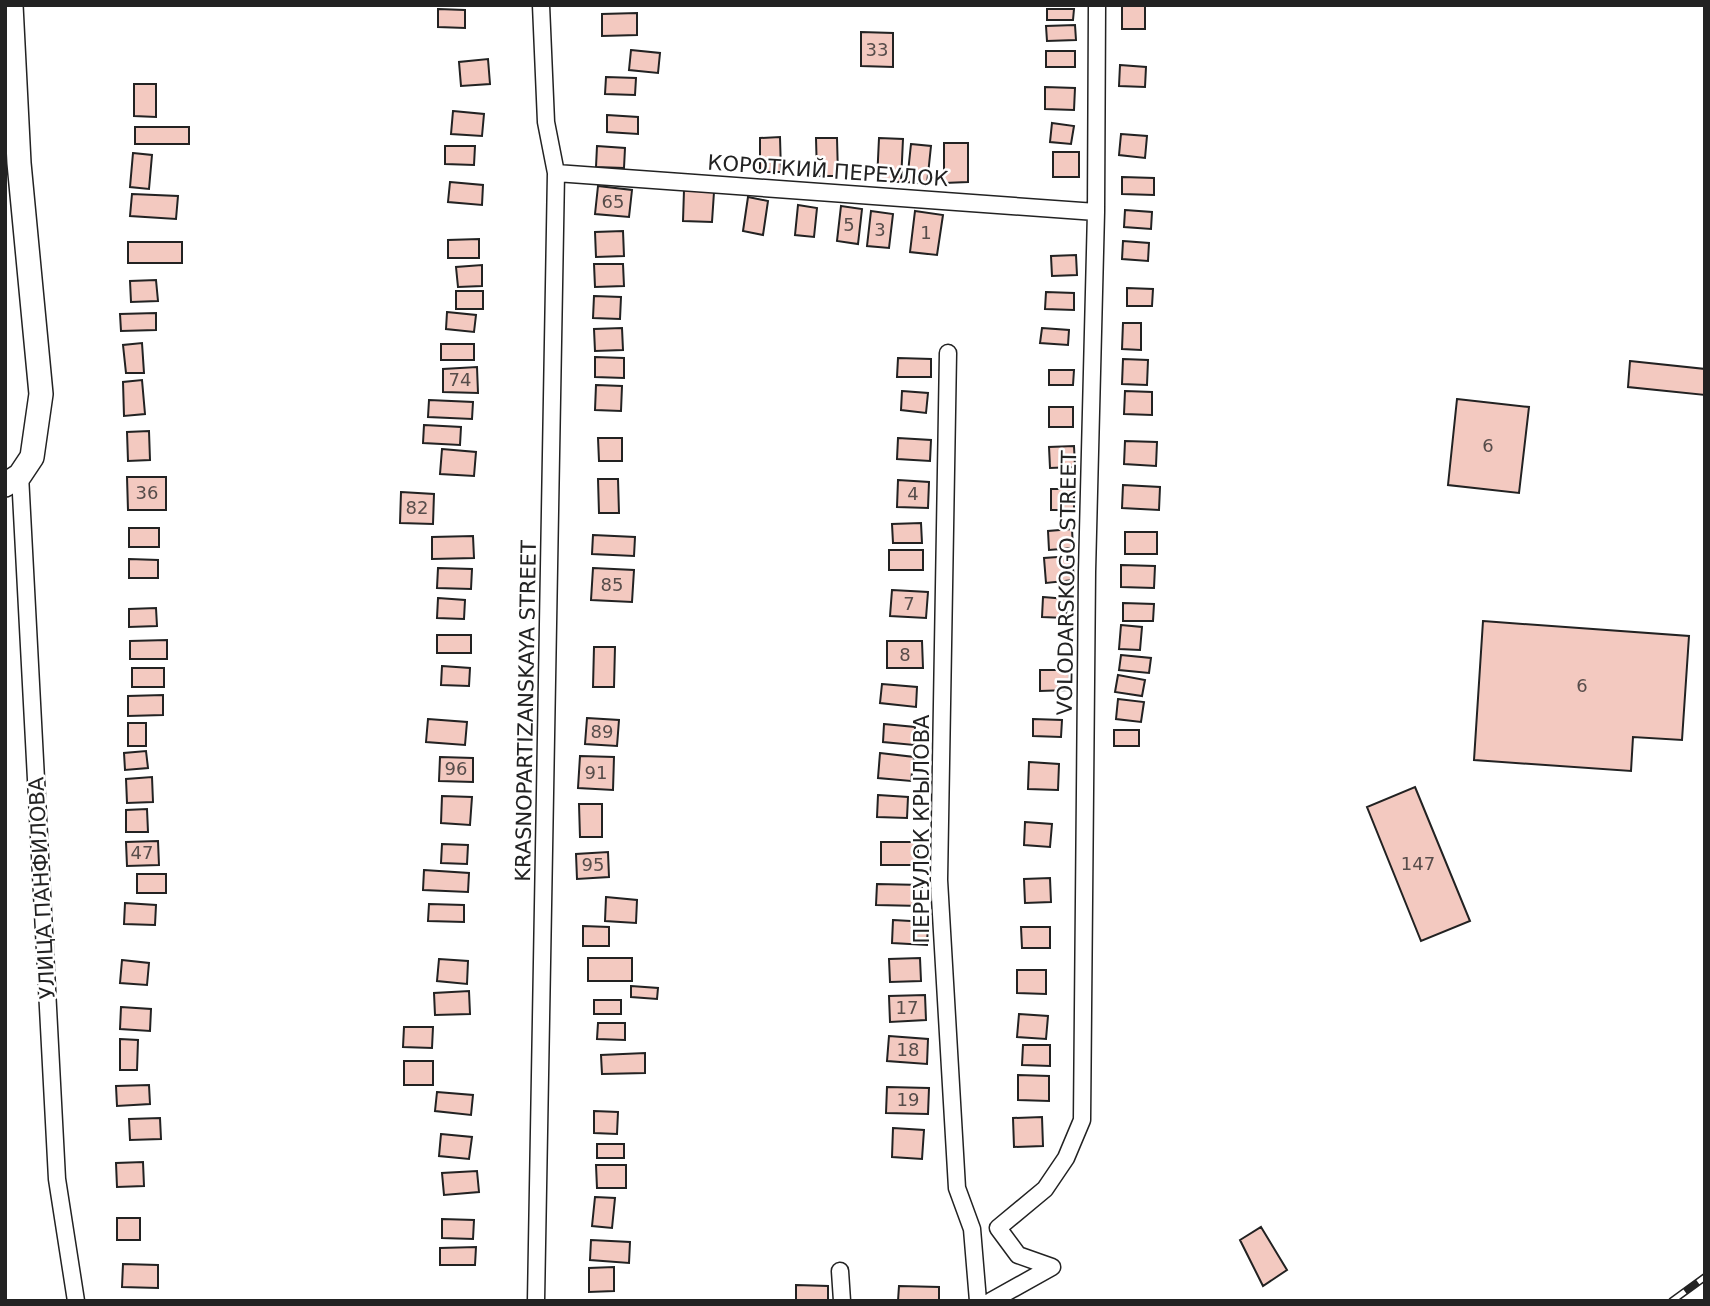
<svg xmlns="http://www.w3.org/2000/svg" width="1710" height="1306" font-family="'DejaVu Sans',sans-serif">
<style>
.building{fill:#f3c9c0;stroke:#222;stroke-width:2}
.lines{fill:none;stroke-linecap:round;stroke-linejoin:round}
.street-casing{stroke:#222;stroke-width:19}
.secondary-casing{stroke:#222;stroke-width:26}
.street{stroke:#fff;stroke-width:16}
.secondary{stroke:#fff;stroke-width:23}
.rail-casing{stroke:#222;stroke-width:8}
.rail{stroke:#fff;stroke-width:5;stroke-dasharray:16;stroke-linecap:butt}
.labels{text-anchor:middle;stroke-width:5;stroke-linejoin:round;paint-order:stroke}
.number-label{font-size:18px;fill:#564c4a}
.street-label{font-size:21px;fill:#222;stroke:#fff}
</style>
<rect width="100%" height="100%" fill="#fff"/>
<!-- building -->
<path class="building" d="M1122,6H1145V29H1122Z
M438,9L465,10V28L438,27Z
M1047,9H1074L1073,20H1047Z
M637,13V35L602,36V14Z
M1075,25L1076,40L1047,41L1046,26Z
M861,32L893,33V67L861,66Z
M631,50L660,53L658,73L629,70Z
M1046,51H1075V67H1046Z
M488,59L490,84L461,86L459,62Z
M1120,65L1146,67L1145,87L1119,86Z
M606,77L636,78L635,95L605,94Z
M134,84H156V117L134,116Z
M1045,87L1075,88L1074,110L1045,109Z
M453,111L484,114L482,136L451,134Z
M607,115L638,117V134L607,132Z
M1052,123L1074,126L1071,144L1050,142Z
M135,127H189V144H135Z
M1121,134L1147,136L1145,158L1119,155Z
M780,137L781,172H760V138Z
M816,138H837L838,176H817Z
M879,138L903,139L901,182L877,181Z
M944,143H968V182L944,183Z
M911,144L931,146L927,184L907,182Z
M445,146H475L474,165L445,164Z
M597,146L625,148L624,168L596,167Z
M1053,152H1079V177H1053Z
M133,153L152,155L149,189L130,187Z
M1122,177L1154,178V195L1122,194Z
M450,182L483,185L482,205L448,202Z
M598,186L632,190L629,217L595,214Z
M684,190L714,192L712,222L683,221Z
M132,194L178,196L176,219L130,216Z
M748,197L768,201L763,235L743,231Z
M798,205L817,208L814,237L795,235Z
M841,206L862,209L858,244L837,241Z
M1125,210L1152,212L1151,229L1124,227Z
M871,211L893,214L889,248L867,246Z
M915,211L943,215L937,255L910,252Z
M623,231L624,256L596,257L595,232Z
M479,239V258H448V240Z
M1123,241L1149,243L1148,261L1122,259Z
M128,242H182V263H128Z
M1076,255L1077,275L1052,276L1051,256Z
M594,264H623L624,286L595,287Z
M482,265V286L458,287L456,267Z
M156,280L158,301L131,302L130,281Z
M1127,288L1153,289L1152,306H1127Z
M456,291H483V309H456Z
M1046,292L1074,293V310L1045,309Z
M594,296L621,297L620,319L593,318Z
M447,312L476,315L474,332L446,329Z
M156,313V330L121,331L120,314Z
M1123,323H1141V350L1122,349Z
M622,328L623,350L595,351L594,329Z
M1042,328L1069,330L1068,345L1040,343Z
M142,343L144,373H126L123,345Z
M441,344H474V360H441Z
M595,357L624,358V378L595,377Z
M898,358L931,359V377H897Z
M1123,359L1148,360L1147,385L1122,384Z
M1630,361L1705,369V395L1628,387Z
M477,367L478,393L443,392V369Z
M1049,370H1074L1073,385H1049Z
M142,380L145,414L124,416L123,382Z
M596,385L622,386L621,411L595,410Z
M902,391L928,393L926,413L901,410Z
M1125,391L1152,392V415L1124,414Z
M1457,399L1529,407L1519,493L1448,485Z
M429,400L473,402L472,419L428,417Z
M1049,407H1073V427H1049Z
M424,425L461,427L460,445L423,443Z
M149,431L150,460L128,461L127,432Z
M598,438H622V461H599Z
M898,438L931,440L930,461L897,459Z
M1125,441L1157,442L1156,466L1124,464Z
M1074,446L1075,467L1050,468L1049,447Z
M442,449L476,452L474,476L440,474Z
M127,477H166V510H128Z
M598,479H618L619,513H599Z
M898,480L929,482L928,508L897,507Z
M1123,485L1160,487L1159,510L1122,508Z
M1051,489H1074V510H1051Z
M401,492L434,494L433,524L400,523Z
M921,523L922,543H893L892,524Z
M129,528H159V547H129Z
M1072,529L1073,548L1049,550L1048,531Z
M1125,532H1157V554H1125Z
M593,535L635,537L634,556L592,554Z
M473,536L474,558L432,559V537Z
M889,550H923V570H889Z
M1072,556L1074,580L1046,583L1044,558Z
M129,559L158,560V578H129Z
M1121,565L1155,566L1154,588L1121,587Z
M438,568L472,569L471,589L437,588Z
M593,568L634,570L632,602L591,600Z
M892,590L928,592L926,618L890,616Z
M1043,597L1067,599L1066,618L1042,617Z
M438,598L465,600L464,619L437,618Z
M1123,603L1154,604L1153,621H1123Z
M156,608L157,626L129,627V609Z
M1483,621L1689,636L1682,740L1633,737L1631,771L1474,760Z
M1121,625L1142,627L1140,650L1119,649Z
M437,635H471V653H437Z
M167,640V659H130V641Z
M887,641H922L923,668H887Z
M594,647H615L614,687H593Z
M1121,655L1151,658L1149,673L1119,670Z
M442,666L470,668L469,686L441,685Z
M132,668H164V687H132Z
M1040,670H1069V690L1040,691Z
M1118,675L1145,680L1142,696L1115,692Z
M882,684L917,687L916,707L880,703Z
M163,695V715L128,716V696Z
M1118,699L1144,702L1141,722L1116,719Z
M587,718L619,720L617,746L585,744Z
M428,719L467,722L465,745L426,742Z
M1033,719L1062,720L1061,737L1033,736Z
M128,723H146V746H128Z
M884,724L915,727L914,745L883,742Z
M1114,730H1139V746H1114Z
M146,751L148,768L125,770L124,753Z
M880,753L914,757L911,781L878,778Z
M580,756L614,757L613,790L578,788Z
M440,757L473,758V782L439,781Z
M1029,762L1059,764L1058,790L1028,789Z
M152,777L153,802L127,803L126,779Z
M1415,787L1470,921L1421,941L1367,807Z
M878,795L908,797L907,818L877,817Z
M442,796L472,797L470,825L441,823Z
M579,804H602V837H580Z
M147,809L148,832H126V810Z
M1025,822L1052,824L1050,847L1024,845Z
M158,841L159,865L127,866L126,842Z
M881,842H918V865H881Z
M442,844L468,845L467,864L441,863Z
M608,852L609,877L577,879L576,854Z
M424,870L469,873L468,892L423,890Z
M137,874H166V893H137Z
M1050,878L1051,902L1025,903L1024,879Z
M877,884L922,885L921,906L876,905Z
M606,897L637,900L636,923L605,921Z
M125,903L156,905L155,925L124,924Z
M429,904L464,905V922L428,921Z
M893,920L928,922L927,945L892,943Z
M583,926L609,927V946H583Z
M1021,927H1050V948H1022Z
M588,958H632V981H588Z
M920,958L921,981L890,982L889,959Z
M439,959L468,961L467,984L437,981Z
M122,960L149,963L147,985L120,983Z
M1017,970H1046V994L1017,993Z
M631,986L658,988L657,999L631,997Z
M469,991L470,1014L435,1015L434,993Z
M925,995L926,1020L890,1022L889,996Z
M594,1000H621V1014H594Z
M121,1007L151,1009L150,1031L120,1029Z
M1019,1014L1048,1016L1046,1039L1017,1037Z
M598,1023H625V1040L597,1039Z
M404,1027H433L432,1048L403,1047Z
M889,1036L928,1039L927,1064L887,1061Z
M120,1039L138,1040L137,1070H120Z
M1023,1045H1050V1066L1022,1065Z
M645,1053V1073L602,1074L601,1055Z
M404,1061H433V1085H404Z
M1018,1075L1049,1076V1101L1018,1100Z
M149,1085L150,1104L117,1106L116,1086Z
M887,1087L929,1088L928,1114L886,1113Z
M437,1092L473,1095L471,1115L435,1111Z
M594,1111L618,1112L617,1134L594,1133Z
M1042,1117L1043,1146L1014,1147L1013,1118Z
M160,1118L161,1139L130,1140L129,1119Z
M893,1128L924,1130L922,1159L892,1157Z
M441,1134L472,1137L469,1159L439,1156Z
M597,1144H624V1158H597Z
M143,1162L144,1186L117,1187L116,1163Z
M596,1165H626V1188H597Z
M477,1171L479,1192L444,1195L442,1173Z
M595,1197L615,1198L612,1228L592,1226Z
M117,1218H140V1240H117Z
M442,1219L474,1220L473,1239L442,1238Z
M1261,1227L1287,1270L1263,1286L1240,1240Z
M591,1240L630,1242L629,1263L590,1260Z
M476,1247L475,1265H440V1248Z
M123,1264L158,1265V1288L122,1287Z
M614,1267V1291L589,1292V1268Z
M796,1285L828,1286V1301H796Z
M899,1286L939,1287V1301H898Z"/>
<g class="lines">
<!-- street casing -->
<g class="street-casing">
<path id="street" d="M556,173L1096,212
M948,353L939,880L957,1188L972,1229L978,1301
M20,475L57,1179L76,1301
M840,1271L842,1301
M536,1301L556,173L546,122L541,5
M991,1301L1052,1267L1018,1255L998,1228L1045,1189L1066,1158L1082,1120L1087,572L1096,212L1097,5"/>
</g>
<!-- secondary casing -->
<g class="secondary-casing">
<path id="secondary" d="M5,485L20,475L32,457L41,394L19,163L11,5"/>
</g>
<!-- street -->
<use href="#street" class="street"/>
<!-- secondary -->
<use href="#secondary" class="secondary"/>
<!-- rail casing -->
<g class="rail-casing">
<path id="rail" d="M1672,1301L1705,1277"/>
</g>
<!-- rail -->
<use href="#rail" class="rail"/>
</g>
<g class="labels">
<!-- number labels -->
<g class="number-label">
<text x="877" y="56">33</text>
<text x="613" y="208">65</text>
<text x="849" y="231">5</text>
<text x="880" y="236">3</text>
<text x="926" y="239">1</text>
<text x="460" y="386">74</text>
<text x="1488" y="452">6</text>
<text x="147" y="499">36</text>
<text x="913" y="500">4</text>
<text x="417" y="514">82</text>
<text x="612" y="591">85</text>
<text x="909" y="610">7</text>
<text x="905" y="661">8</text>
<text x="1582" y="692">6</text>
<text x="602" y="738">89</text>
<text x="456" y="775">96</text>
<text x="596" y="779">91</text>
<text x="142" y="859">47</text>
<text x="1418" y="870">147</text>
<text x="593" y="871">95</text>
<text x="907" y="1014">17</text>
<text x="908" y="1056">18</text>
<text x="908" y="1106">19</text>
</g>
<!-- street labels -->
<g class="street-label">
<text transform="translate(828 171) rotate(4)" y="7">КОРОТКИЙ ПЕРЕУЛОК</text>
<text transform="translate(1067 583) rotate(-89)" y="7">VOLODARSKOGO STREET</text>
<text transform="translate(526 711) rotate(-89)" y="7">KRASNOPARTIZANSKAYA STREET</text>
<text transform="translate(922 829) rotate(-90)" y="7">ПЕРЕУЛОК КРЫЛОВА</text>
<text transform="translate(42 888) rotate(-93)" y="7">УЛИЦА ПАНФИЛОВА</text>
</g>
</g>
<!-- border -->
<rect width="1710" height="1306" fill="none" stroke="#222222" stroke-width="14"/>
</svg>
